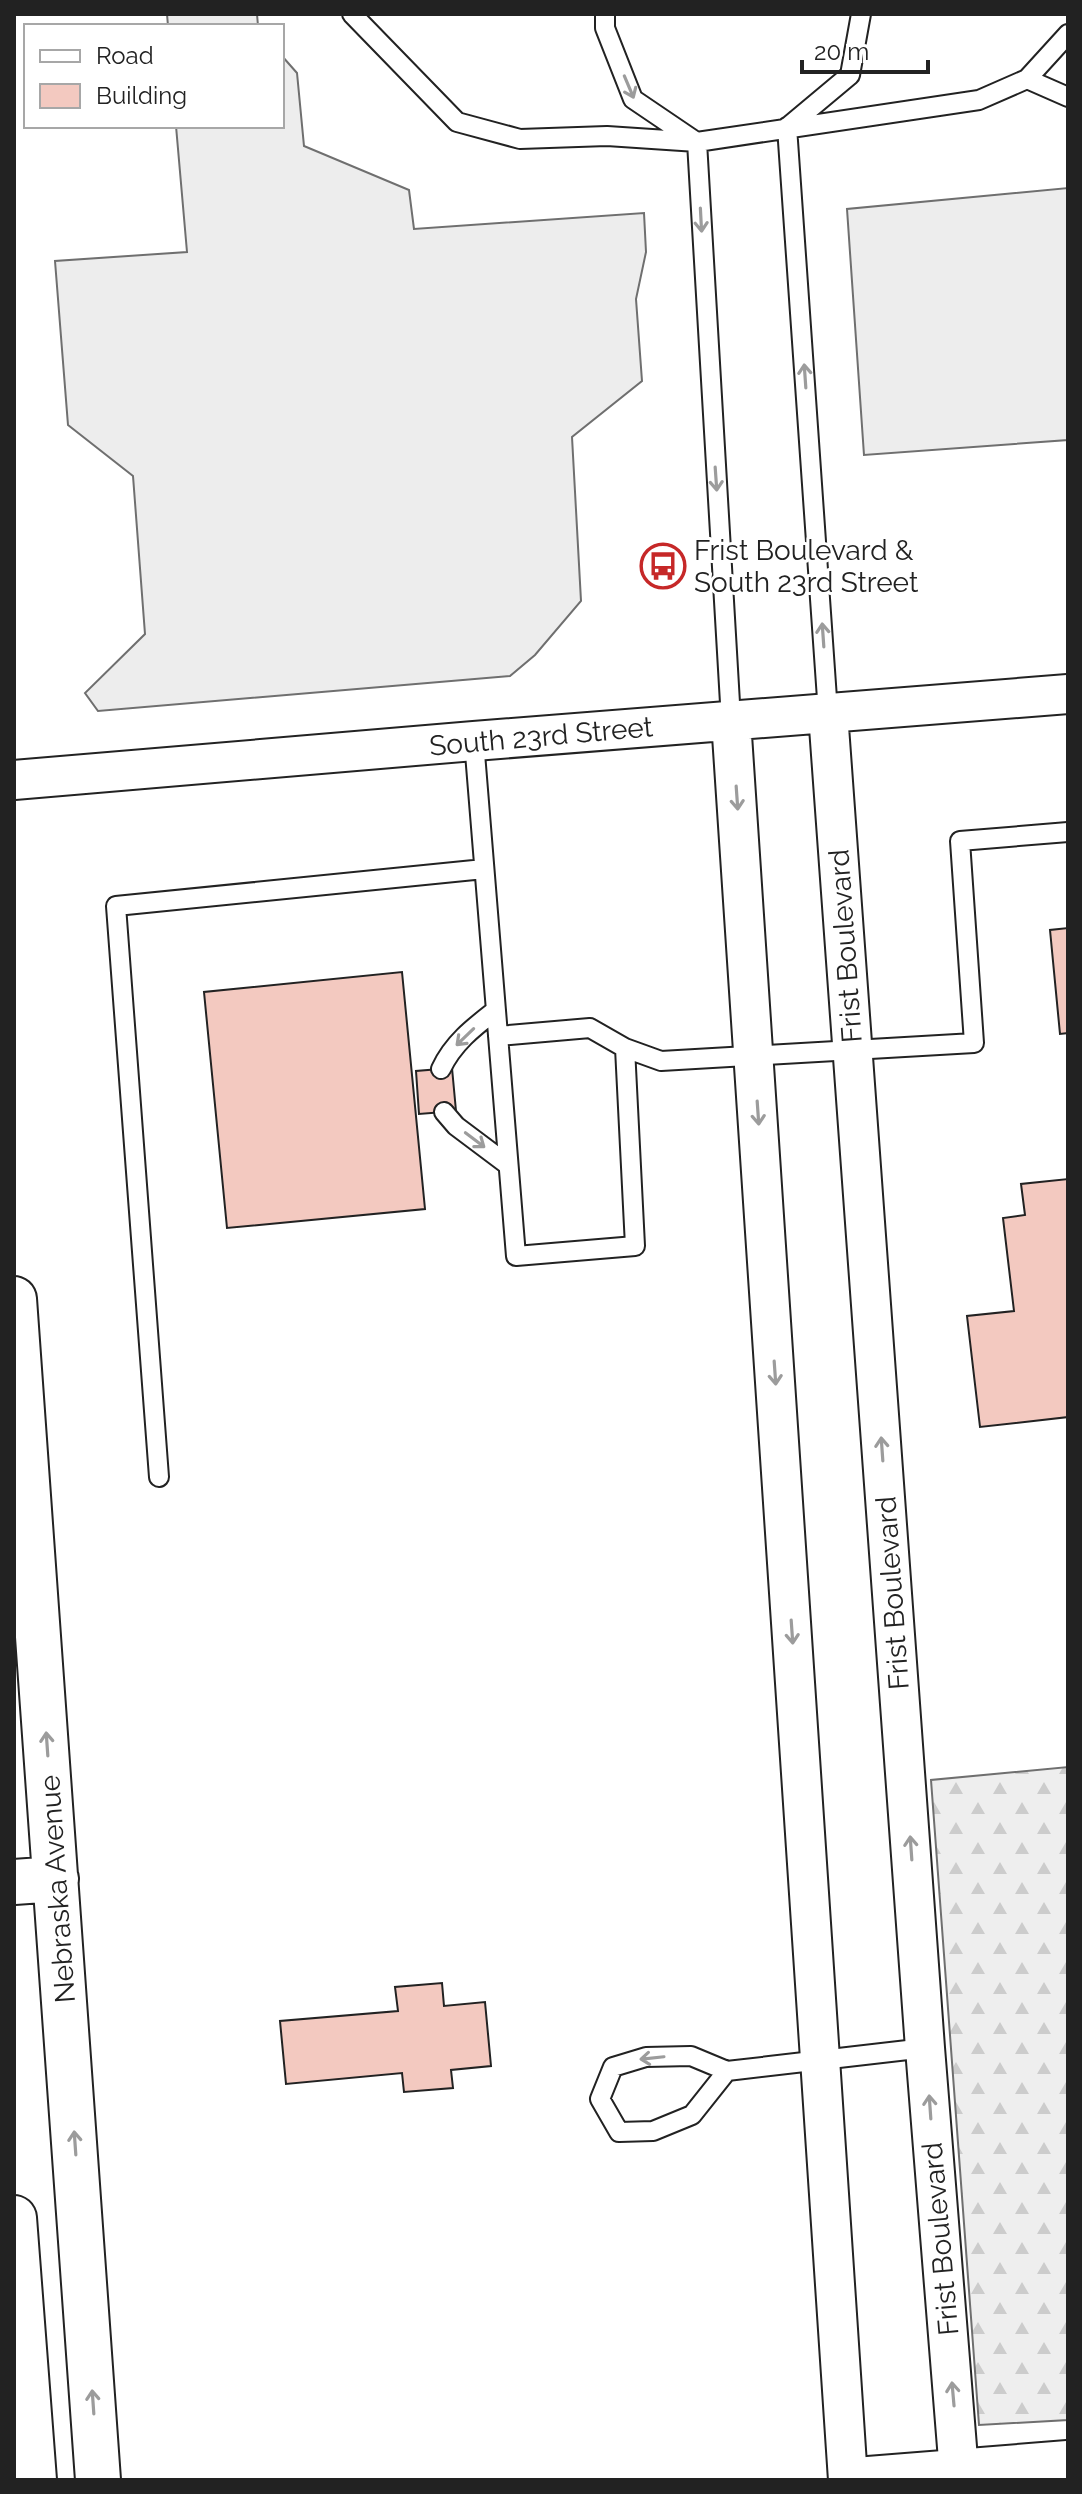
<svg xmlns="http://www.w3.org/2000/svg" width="1082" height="2494" font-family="Raleway,sans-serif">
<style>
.forest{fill:url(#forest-firs);stroke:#6f6f6f;stroke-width:2}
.parking{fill:#ededed;stroke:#6f6f6f;stroke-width:2}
.building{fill:#f3c9c0;stroke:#222;stroke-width:2}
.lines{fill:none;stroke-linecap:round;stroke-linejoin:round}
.lane-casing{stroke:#222;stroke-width:22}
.street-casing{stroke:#222;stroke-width:42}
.secondary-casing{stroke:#222;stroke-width:48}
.primary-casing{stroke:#222;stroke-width:48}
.lane{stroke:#fff;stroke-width:18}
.street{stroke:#fff;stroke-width:38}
.secondary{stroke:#fff;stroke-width:44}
.primary{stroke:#fff;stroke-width:44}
.oneway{stroke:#9c9c9c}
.labels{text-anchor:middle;stroke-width:6;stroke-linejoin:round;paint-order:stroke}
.poi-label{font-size:28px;fill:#222;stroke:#fff;text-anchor:start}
.street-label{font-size:28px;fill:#222;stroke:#fff}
</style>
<defs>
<pattern id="forest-firs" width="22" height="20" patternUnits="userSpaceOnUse" patternTransform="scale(2)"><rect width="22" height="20" fill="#eee"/><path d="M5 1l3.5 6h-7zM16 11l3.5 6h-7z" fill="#ccc"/></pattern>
</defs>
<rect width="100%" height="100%" fill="#fff"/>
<!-- forest -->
<path class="forest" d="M1068,1767V2420L979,2425L931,1780Z"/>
<!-- parking -->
<path class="parking" d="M167,14H257L258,26H168Z
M282,56L297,73L304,146L409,190L414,229L644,213L646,252L636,299L642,381L572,437L581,601L535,655L510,676L98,711L85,693L145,634L133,476L68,425L55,261L187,252L176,126H282Z
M1068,188V440L864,455L847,209Z"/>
<!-- building -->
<path class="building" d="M1068,928V1033L1060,1034L1050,930Z
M402,972L425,1209L227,1228L204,992Z
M452,1068L456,1111L419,1114L416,1071Z
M1068,1179V1417L980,1427L967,1316L1014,1311L1003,1218L1025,1215L1021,1184Z
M442,1983L444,2006L485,2002L491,2066L451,2070L453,2088L404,2092L402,2073L286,2084L280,2021L398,2011L395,1987Z"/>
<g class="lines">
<!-- lane casing -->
<g class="lane-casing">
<path id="lane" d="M352,14L457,122L520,139L607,136L697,142L979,100L1027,79L1068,34
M605,14V28L633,99L695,141
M1027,79L1068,97
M789,126L850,75L861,14
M787,127L828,713
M697,142L731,720
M474,741L516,1256L635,1246L625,1048L590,1028L498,1036
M625,1048L661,1061L974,1043L960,841L1068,832
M441,1069C453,1043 474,1027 496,1010
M444,1112L456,1126L508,1165
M159,1477L116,906L484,869
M727,2071L692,2115L653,2131L619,2132L600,2099L613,2067L646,2057L691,2056L727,2071L925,2048"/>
</g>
<!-- street casing -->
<g class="street-casing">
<path id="street" d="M828,713L925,2048L959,2472
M731,720L848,2480
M14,780L474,741L1068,694"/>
</g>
<!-- secondary casing -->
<g class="secondary-casing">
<path id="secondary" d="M14,1299L98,2480
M14,1882L56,1879
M14,2218L34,2480"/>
</g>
<!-- primary casing -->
<g class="primary-casing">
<path id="primary" d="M856,2480L1068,2463"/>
</g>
<!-- lane -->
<use href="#lane" class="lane"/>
<!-- street -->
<use href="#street" class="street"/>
<!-- secondary -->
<use href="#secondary" class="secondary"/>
<!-- primary -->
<use href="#primary" class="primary"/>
</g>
<!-- one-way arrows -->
<defs><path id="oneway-shaft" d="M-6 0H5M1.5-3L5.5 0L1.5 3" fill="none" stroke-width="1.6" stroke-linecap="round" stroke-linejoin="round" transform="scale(2)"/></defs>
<g class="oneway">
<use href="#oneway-shaft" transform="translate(629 87) rotate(67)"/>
<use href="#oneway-shaft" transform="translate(701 220) rotate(87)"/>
<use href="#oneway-shaft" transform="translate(805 376) rotate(-94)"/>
<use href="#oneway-shaft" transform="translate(716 479) rotate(86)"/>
<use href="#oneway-shaft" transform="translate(823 635) rotate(-94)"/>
<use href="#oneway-shaft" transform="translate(737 798) rotate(86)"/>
<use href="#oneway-shaft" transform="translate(465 1037) rotate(136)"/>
<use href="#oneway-shaft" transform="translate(758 1113) rotate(86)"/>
<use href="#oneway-shaft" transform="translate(475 1140) rotate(37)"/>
<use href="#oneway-shaft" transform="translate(775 1373) rotate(86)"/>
<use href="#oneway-shaft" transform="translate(882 1449) rotate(-94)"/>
<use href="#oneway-shaft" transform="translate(792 1632) rotate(86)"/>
<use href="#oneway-shaft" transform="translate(47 1744) rotate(-94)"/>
<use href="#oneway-shaft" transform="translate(911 1848) rotate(-94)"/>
<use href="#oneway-shaft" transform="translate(652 2058) rotate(174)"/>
<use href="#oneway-shaft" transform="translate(930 2107) rotate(-94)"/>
<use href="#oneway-shaft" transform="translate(75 2143) rotate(-94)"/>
<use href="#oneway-shaft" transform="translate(953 2394) rotate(-95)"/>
<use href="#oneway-shaft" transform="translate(93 2402) rotate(-94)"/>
</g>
<!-- icons -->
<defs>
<g id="bus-ring" transform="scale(2.3)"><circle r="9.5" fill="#fff" stroke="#c62828" stroke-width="1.5"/><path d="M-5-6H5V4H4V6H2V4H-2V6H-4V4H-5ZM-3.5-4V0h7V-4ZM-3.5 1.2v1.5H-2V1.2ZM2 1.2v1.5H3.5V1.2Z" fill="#c62828"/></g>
</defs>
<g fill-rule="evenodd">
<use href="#bus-ring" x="663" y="566"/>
</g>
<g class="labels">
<!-- poi labels -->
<g class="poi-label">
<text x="694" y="560">Frist Boulevard &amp;<tspan x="694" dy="32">South 23rd Street</tspan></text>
</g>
<!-- street labels -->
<g class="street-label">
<text transform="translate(541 736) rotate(-5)" y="10">South 23rd Street</text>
<text transform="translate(845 946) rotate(-94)" y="10">Frist Boulevard</text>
<text transform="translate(892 1593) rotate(-94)" y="10">Frist Boulevard</text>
<text transform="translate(57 1889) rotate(-94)" y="10">Nebraska Avenue</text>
<text transform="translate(940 2239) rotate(-95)" y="10">Frist Boulevard</text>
</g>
</g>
<!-- border -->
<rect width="1082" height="2494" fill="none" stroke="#222222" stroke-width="32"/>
<!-- legend -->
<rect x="24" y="24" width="260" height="104" fill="#ffffff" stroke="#a7a7a7" stroke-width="2"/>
<rect x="40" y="50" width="40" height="12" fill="#ffffff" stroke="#a7a7a7" stroke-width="2"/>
<text x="96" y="64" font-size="24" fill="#222222">Road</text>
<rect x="40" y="84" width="40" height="24" fill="#f3c9c0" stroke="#a7a7a7" stroke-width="2"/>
<text x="96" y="104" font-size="24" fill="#222222">Building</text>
<!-- scale -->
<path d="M802 60v12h126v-12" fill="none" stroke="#222222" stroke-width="4"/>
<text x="814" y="60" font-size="24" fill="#222222" stroke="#ffffff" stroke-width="6" paint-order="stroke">20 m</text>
</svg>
